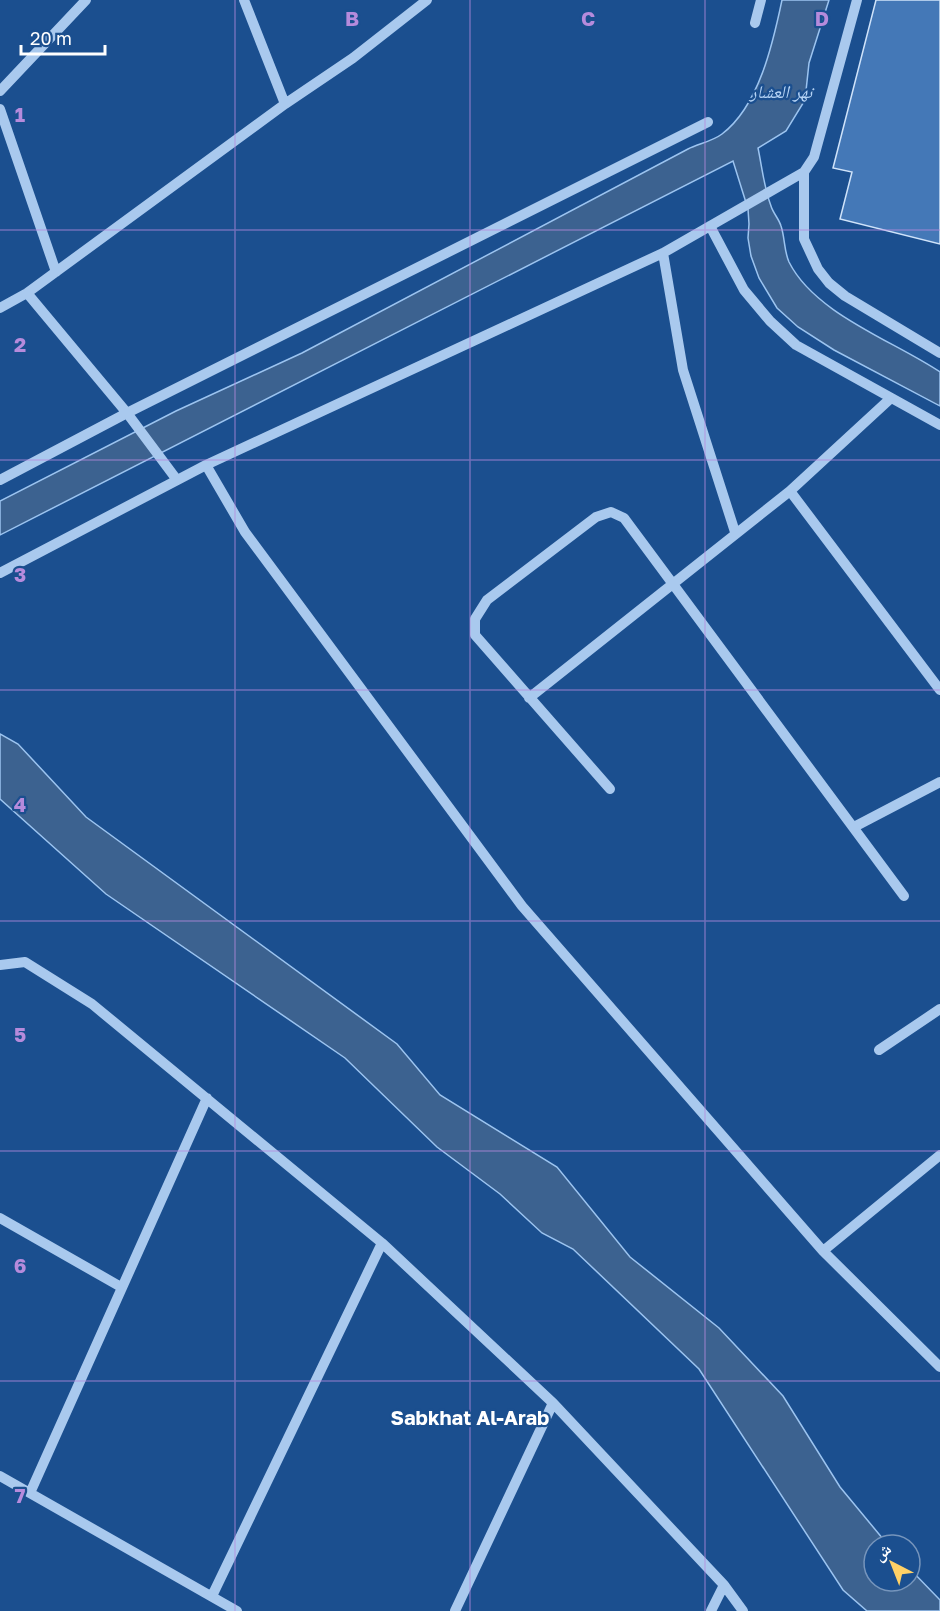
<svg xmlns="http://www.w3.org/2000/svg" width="940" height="1611" font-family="'Golos Text','Noto Naskh Arabic',sans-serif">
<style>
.water{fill:#3c6290;stroke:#9cc4f0;stroke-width:1.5}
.building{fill:#4478b7;stroke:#cfe3fa;stroke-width:1.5}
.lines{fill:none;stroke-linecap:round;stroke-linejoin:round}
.minor{stroke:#a9c9ee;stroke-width:10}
.grid{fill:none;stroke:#b68bdc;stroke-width:1.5;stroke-opacity:0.55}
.labels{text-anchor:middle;stroke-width:4.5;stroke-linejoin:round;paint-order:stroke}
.water-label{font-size:18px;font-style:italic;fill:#b5d3f5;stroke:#1b4f8f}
.quarter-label{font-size:20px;font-weight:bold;fill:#fff;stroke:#1b4f8f}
.grid-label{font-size:20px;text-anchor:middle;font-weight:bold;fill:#b68bdc;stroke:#1b4f8f;stroke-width:4.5;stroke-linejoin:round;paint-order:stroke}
</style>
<rect width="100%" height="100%" fill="#1b4f8f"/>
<!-- water -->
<path class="water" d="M782,0H829L809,63L805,100L786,131L758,148C762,167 764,188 771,206C773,213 779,219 781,226C785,238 784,251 789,262C815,314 894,341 940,372V406L834,350L798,327L777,308L759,278L751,256L748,238L749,224L748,209L733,161L0,535V501L176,411L302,353L688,149C698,144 713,141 722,134C759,106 773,43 782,0Z
M0,734L18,744L86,817L397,1044L440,1095L557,1167L630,1257L719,1328L783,1396L840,1487L888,1545H874V1581H910V1569L940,1600V1611H867L843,1590L699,1369L573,1249L542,1233L500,1194L437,1147L345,1058L106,894L0,799Z"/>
<!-- building -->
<path class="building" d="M876,0H940V244L840,219L852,172L833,168Z"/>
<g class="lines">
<!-- minor -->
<path class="minor" d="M244,0L285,104
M755,23L761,0
M0,91L86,0
M0,109L56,272
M804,172V239L818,269L829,283L845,296L940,353
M710,226L744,290L770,321L796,345L940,425
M663,253L683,370L735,532
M27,293L127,413L177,480
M0,308L27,293L285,104L353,58L427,0
M206,465L245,532L522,906L823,1251L940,1367
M0,480L127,413L708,122
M790,491L940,690
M0,573L206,465L663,253L804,172L814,157L857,0
M529,698L790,491L891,398
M610,789L475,635V619L487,600L596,517L611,512L624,518L904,896
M854,827L940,782
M0,965L25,962L92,1004L382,1243L553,1403L724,1585L743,1611
M879,1050L940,1009
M0,1218L121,1287
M823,1251L940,1155
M0,1476L237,1611
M30,1493L207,1098
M212,1596L382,1243
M455,1611L553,1403
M711,1611L724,1585"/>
</g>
<!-- grid -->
<path class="grid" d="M235,0V1611M470,0V1611M705,0V1611M0,230H940M0,460H940M0,690H940M0,921H940M0,1151H940M0,1381H940"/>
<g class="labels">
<!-- water labels -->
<g class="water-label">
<text x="781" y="98">نهر العشار</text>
</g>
<!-- quarter labels -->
<g class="quarter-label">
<text x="470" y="1425">Sabkhat Al-Arab</text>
</g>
</g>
<g class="grid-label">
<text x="352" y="26">B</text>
<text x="588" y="26">C</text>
<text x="822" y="26">D</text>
<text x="20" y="122">1</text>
<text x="20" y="352">2</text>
<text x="20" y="582">3</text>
<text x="20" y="812">4</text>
<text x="20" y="1042">5</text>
<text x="20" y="1273">6</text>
<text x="20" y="1503">7</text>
</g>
<!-- north arrow -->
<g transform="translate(892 1563) rotate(318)"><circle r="28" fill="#1b4f8f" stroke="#7695bc" stroke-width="1.5"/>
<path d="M0-4.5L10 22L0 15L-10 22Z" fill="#ffd166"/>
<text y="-9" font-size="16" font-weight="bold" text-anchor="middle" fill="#ffffff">ش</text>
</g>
<!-- scale -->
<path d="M21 45v9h84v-9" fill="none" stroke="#ffffff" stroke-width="3"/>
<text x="30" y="45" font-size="18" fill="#ffffff" stroke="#1b4f8f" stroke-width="4.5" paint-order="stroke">20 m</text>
</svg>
